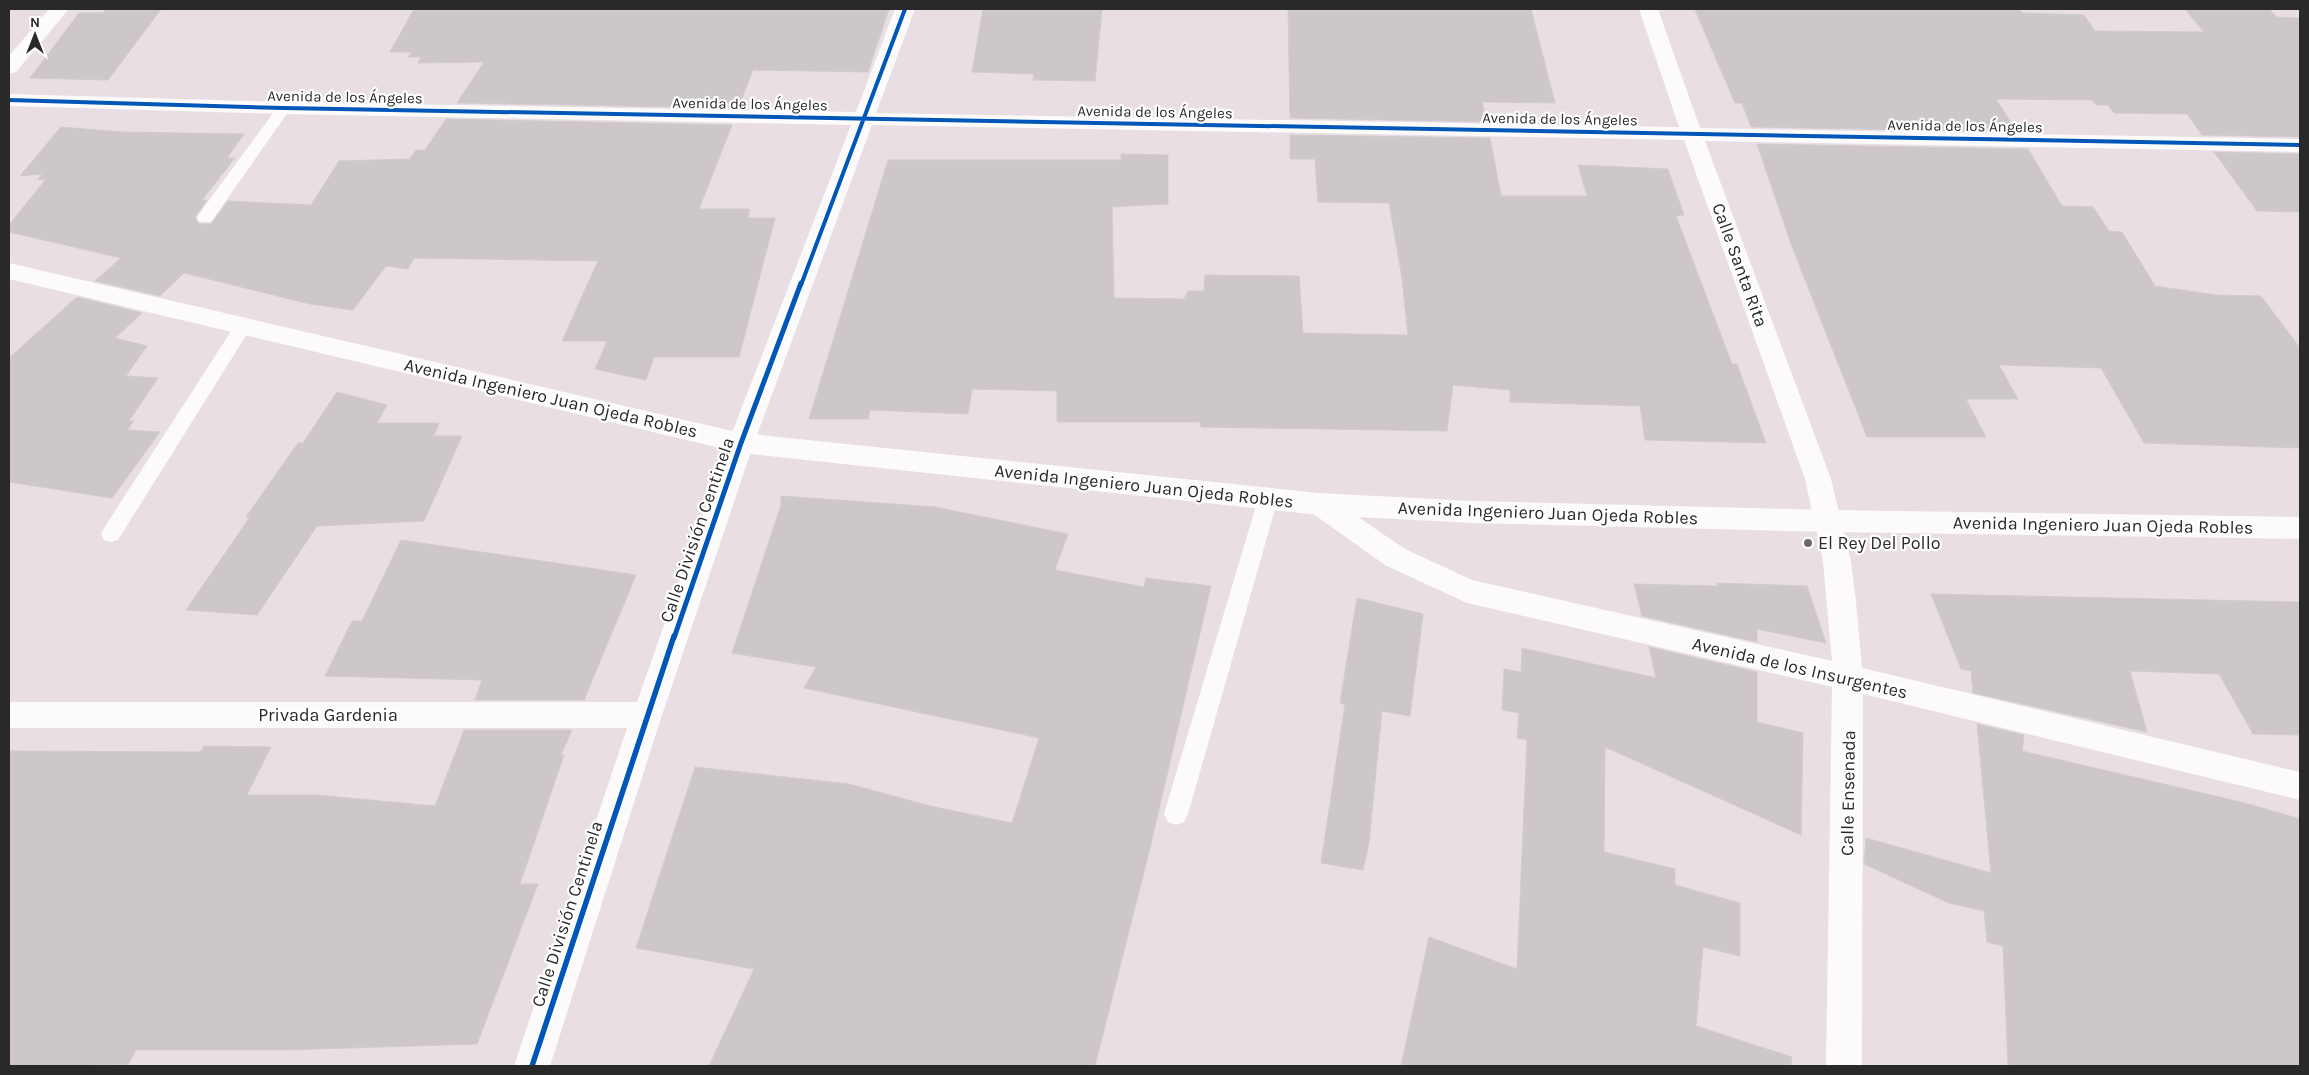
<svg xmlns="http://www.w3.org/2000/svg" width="2309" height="1075" font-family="Karla,sans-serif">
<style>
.building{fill:#cdc6ca;stroke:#d3cbcf}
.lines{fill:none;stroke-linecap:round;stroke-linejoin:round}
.lane{fill:#fcfafb;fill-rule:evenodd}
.street{fill:#fcfafb;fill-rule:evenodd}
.secondary{fill:#fcfafb;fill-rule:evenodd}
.cycleway-far2-casing{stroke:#fff;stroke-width:6}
.cycleway-far1-casing{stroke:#fff;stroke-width:8}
.cycleway-casing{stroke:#fff;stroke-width:9}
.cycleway-far2{stroke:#0057b8;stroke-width:4}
.cycleway-far1{stroke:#0057b8;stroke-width:5}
.cycleway{stroke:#0057b8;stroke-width:5.5}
.poi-dot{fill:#6c686a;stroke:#fff;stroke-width:2}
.labels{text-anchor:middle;stroke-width:4.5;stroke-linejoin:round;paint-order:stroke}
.far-street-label{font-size:15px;fill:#292929;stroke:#fff}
.street-label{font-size:18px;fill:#292929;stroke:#fff}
.poi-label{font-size:18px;fill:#292929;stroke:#fff;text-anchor:start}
</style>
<rect width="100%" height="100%" fill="#e8dee3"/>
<!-- building -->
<path class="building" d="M106,9H161L108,80L30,78L79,13H103Z
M414,9H889L868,72L753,70L738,108L457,103L484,62L418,63L421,57H408L412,52H390Z
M983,9H1102L1095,81L1033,80L1034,74L972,72Z
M1288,9H1531L1555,103L1482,102L1486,122L1290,118Z
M2019,9L2023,13L2084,15L2095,31L2204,32L2185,9H2269L2277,17L2300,18V137L2202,135L2187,114L2114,113L2108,105H2096L2092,100L1996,99L2017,132L1751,127L1742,103H1735L1695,10Z
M446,119L732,125L699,209H750L748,218H775L739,357H654L646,380L595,369L607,341H562L598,261L414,258L408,269L386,266L353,310L310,304L184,273L160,296L95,281L121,258L9,232V225L46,179L38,180L42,174L20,176L61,127L122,132L244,134L227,158H235L202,200H207L195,217L199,224H211L228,201L311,205L339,161L410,159L416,150H425Z
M1290,135L1490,138L1501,196H1587L1578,165L1668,169L1684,215L1676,216L1732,364H1737L1766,443L1645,440L1640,406L1510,402V390L1453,385L1447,431L1201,427L1200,422H1057V391L972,389L968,414L870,410L868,419H809L888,160H1121V154L1168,155V204L1112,207L1114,298L1184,299L1188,291H1204L1205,275L1299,276L1303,333L1408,335L1402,278L1389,203L1318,202L1315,159H1290Z
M1757,144L2028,149L2062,206L2093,207L2109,231L2122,232L2155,286L2216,295L2261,296L2300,348V448L2144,443L2101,368L1999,365L2018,399H1966L1986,437H1867L1791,244Z
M2214,152L2300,154V212L2257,211Z
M77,297L142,313L115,338L147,346L126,376L158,378L129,421H134L127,430L160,432L112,498L9,482V358Z
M337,392L387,405L377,423H439L434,436H462L424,521L317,526L257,615L186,610L250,517H246L298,443H303Z
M781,496L935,507L1068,534L1055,570L1144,587L1146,578L1211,586L1150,848L1095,1066H709L754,969L636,948L695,767L849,784L930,806L1012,823L1039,738L804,688L816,667L732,653L781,505Z
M401,540L636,575L584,700H475L482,680L325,676L352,621H362Z
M1717,583L1807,586L1826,643L1757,629V642L1642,616L1634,584L1717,586Z
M1931,594L2300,602V735L2253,734L2219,674L2130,671L2147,732L1973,693L1971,671L1961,669Z
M1357,598L1423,614L1410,716L1382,711L1369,843L1363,870L1321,863L1345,704L1340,703Z
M1649,647L1757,672V722L1803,733L1801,835L1605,747L1604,852L1675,869V885L1740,903V956L1703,947L1696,1026L1792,1057L1791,1066H1401L1429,937L1517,969L1527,740L1517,738L1519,713L1502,710L1504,669L1521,672L1522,648L1656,678Z
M1977,724L2024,735L2022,751L2241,802L2300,819V1066H2008L2003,946L1987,942L1984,911L1949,903L1864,864L1866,838L1991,873Z
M464,730H572L561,755H564L520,884H538L477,1044L285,1050H136L128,1065L9,1066V751L200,752L204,746L271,747L247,795H316L435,806Z"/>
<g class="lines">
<!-- lane -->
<path class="lane" d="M284,104L291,108L211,222H199L197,218L199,214L279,105Z
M243,320L249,322L252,326L118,540L111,542L104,540L101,534L104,528L237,322Z
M1268,491L1275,494L1278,499L1188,814L1184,822L1176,825L1168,822L1164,814L1258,499L1261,494Z"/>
<!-- street -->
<path class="street" d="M49,9H69L16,72L9,74V56Z
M895,9H915L876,113L1679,127L1639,9H1658L1700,128L2300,139V152L1705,141L1831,479L1851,562L1856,602L1862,668L2300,772V800L1863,694L1862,1066H1826L1832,687L1467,603L1385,565L1309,511L1306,504L1309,497L1319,493L1329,497L1405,549L1472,580L1832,661L1823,562L1805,479L1684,140L872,125L754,443L662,715L550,1066H514L627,728H9V702H637L728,443L851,125L284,114L9,106V94L284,102L856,112Z"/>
<!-- secondary -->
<path class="secondary" d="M9,263L741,433L1319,493L1472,501L1831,510L2300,517V539L1831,532L1472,523L1319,515L741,453L9,279Z"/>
<!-- cycleway-far2 casing -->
<g class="cycleway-far2-casing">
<path id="cycleway-far2" d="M9,100L284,108L2300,145
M801,285L905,9"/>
</g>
<!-- cycleway-far1 casing -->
<g class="cycleway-far1-casing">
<path id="cycleway-far1" d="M674,638L741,443L801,283"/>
</g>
<!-- cycleway casing -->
<g class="cycleway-casing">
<path id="cycleway" d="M532,1066L674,636"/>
</g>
<!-- cycleway-far2 -->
<use href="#cycleway-far2" class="cycleway-far2"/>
<!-- cycleway-far1 -->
<use href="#cycleway-far1" class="cycleway-far1"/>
<!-- cycleway -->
<use href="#cycleway" class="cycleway"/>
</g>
<!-- markers -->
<circle class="poi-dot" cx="1808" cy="543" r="5"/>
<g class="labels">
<!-- far-street labels -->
<g class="far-street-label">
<text transform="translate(345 97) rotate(1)" y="5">Avenida de los Ángeles</text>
<text transform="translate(750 104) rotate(1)" y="5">Avenida de los Ángeles</text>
<text transform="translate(1155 112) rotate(1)" y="5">Avenida de los Ángeles</text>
<text transform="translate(1560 119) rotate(1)" y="5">Avenida de los Ángeles</text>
<text transform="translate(1965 126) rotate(1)" y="5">Avenida de los Ángeles</text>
</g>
<!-- street labels -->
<g class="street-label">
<text transform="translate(1740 265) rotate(70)" y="6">Calle Santa Rita</text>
<text transform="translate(551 398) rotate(13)" y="6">Avenida Ingeniero Juan Ojeda Robles</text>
<text transform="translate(1144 486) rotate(6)" y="6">Avenida Ingeniero Juan Ojeda Robles</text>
<text transform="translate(1548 513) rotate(2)" y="6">Avenida Ingeniero Juan Ojeda Robles</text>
<text transform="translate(2103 525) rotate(1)" y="6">Avenida Ingeniero Juan Ojeda Robles</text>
<text transform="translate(697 530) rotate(-71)" y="6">Calle División Centinela</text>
<text transform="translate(1800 668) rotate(13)" y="6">Avenida de los Insurgentes</text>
<text x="328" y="721">Privada Gardenia</text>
<text transform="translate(1848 793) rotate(-89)" y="6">Calle Ensenada</text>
<text transform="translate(567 914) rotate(-72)" y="6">Calle División Centinela</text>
</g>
<!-- poi labels -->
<g class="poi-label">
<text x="1818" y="549">El Rey Del Pollo</text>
</g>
</g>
<!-- border -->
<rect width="2309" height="1075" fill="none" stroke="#292929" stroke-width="20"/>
<!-- north arrow -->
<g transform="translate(35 35)" stroke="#ffffff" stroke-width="4" paint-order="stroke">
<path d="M0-4L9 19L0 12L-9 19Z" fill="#292929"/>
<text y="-8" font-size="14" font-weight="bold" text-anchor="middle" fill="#292929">N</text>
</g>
</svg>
